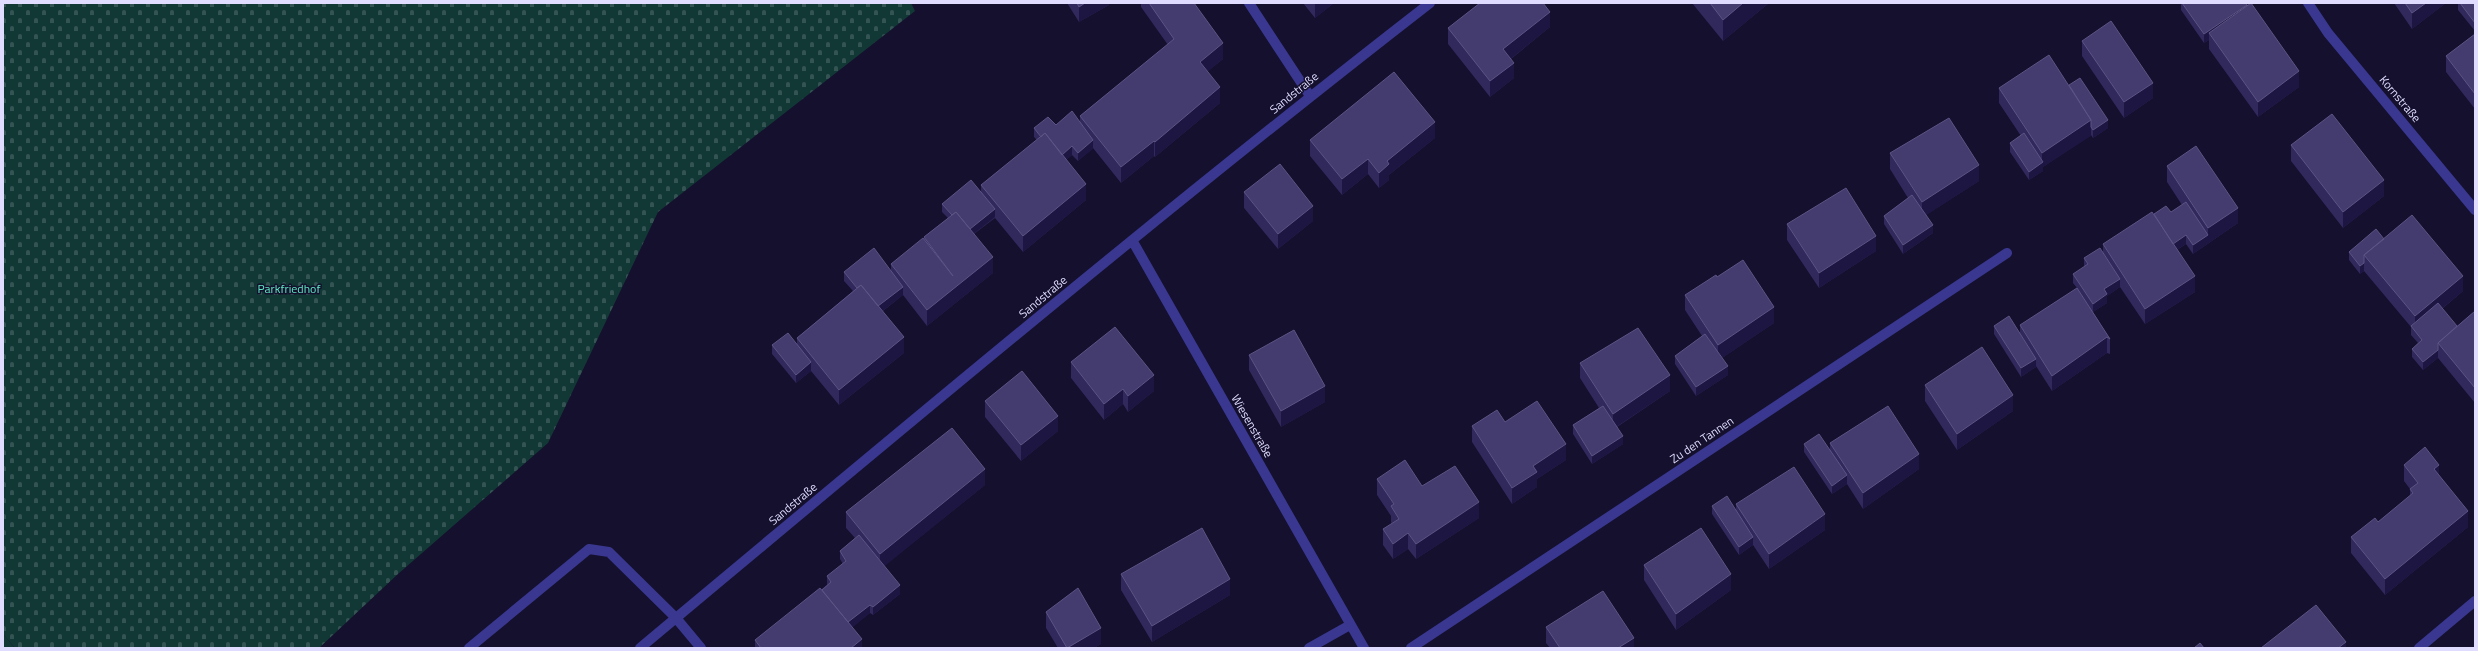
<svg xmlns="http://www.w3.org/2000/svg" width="2478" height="651" font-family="'Titillium Web',sans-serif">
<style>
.green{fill:#123836}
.cemetery{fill:url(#cemetery-stones)}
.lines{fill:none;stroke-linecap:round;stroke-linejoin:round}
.minor{stroke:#39378f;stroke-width:10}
.wall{fill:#31285c}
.shaded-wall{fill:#1e1642}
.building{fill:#443b6e;stroke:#5c5484}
.labels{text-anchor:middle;stroke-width:3;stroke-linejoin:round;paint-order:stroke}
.street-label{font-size:12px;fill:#dfdcff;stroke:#14102d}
.park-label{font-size:12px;fill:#5ee9c4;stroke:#14102d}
</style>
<defs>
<pattern id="cemetery-stones" width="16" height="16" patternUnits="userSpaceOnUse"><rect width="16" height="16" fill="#123836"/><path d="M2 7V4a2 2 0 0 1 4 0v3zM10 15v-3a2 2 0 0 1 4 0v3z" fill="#345454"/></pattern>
</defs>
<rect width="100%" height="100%" fill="#14102d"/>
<!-- green -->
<path class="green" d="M3,634L14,647L13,648H3Z"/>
<!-- cemetery -->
<path class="cemetery" d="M3,3H911L915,11L658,212L548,443L398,574L319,648H15L3,634Z"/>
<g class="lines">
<!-- minor -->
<path class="minor" d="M1249,3L1310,96
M2308,3L2328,33L2475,210
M1132,240L1364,648
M469,648L589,549L609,552L676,618L701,648
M640,648C901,430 1162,211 1430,3
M1309,648L1350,625
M1411,648L2007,253
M2419,648L2475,601"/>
</g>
<!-- wall -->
<path class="wall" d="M1067,3H1109V5L1079,22Z
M1141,3H1194L1223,59L1207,72L1220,103L1155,157L1154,156L1121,183L1093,148L1078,161L1072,155L1066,160L1086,200L1023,252L995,218L974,234L993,273L927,326L903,295L883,311L904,353L839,405L811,371L796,383L772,354V345L797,344V338L853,291L844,281V272L891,270V264L924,240V237L948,218L942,212V204L981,192V185L1037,140L1034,137V128L1056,125L1080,122V116L1168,45L1141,7Z
M1303,3H1334L1315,18Z
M1692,3H1769L1723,41Z
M2181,3H2246L2299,87L2258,117L2209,49V40L2204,43L2181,10Z
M2394,3H2446L2412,29Z
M2458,3H2475V31L2458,10Z
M1550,27L1511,59L1514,78L1490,97L1448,44V28Z
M2475,34V109L2446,72V56Z
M2082,41L2153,98L2124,118L2082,56Z
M2069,85L2108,128L2093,138L2091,135L2043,167V171L2029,180L2010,152V143L2021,136L1999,103V88Z
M1435,138L1389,175V180L1379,188L1368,174L1342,195L1310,156V140Z
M2291,145L2384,196L2343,228L2291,161Z
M1890,153L1979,181L1926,215L1933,233L1903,254L1884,224V216L1908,198L1890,169Z
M2167,166L2238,223L2193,254L2186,244L2177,250L2195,292L2145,324L2120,287L2107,296V303L2093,312L2110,339V354L2107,353L2052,391L2036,366V367L2021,377L1994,334V326L2020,332V325L2077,288L2073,283V274L2084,267V258L2103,252V244L2154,214L2171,212L2182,205L2167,182Z
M1244,192L1313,221L1278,249L1244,208Z
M1787,224L1876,251L1819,288L1787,240Z
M2384,239L2463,291L2442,309L2457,326L2475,311V403L2438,358L2423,370L2412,357V349L2418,343L2411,335V327L2364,271L2360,274L2349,260V252Z
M1717,277L1774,323L1722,358L1728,375L1696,396L1675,364V356L1702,336L1685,310V295Z
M1249,355L1325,402L1281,427L1249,370Z
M1071,362L1154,391L1128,412L1123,404L1104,420L1071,378Z
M1580,363L1670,391L1617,427L1623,444L1592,464L1573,434V425L1599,408L1580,378Z
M1925,385L2013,411L1957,450L1925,401Z
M985,401L1058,431L1021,461L985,417Z
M1472,426L1566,460L1537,479V487L1512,504L1472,442Z
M1830,443L1919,469L1863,509L1847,484L1832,494L1804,452V444L1830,450Z
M2404,465L2439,476L2468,527L2385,595L2351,553V537L2378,522L2410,496V489L2404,481Z
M1377,479L1422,486L1479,518L1416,559L1408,549L1393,559L1383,545V529L1392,524L1391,522V516L1377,495Z
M985,485L884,566L900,594L873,615L870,613L852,627L862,648H755V640L827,585V576L843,564L840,559V551L855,538L846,528V512Z
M1736,504L1825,530L1769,569L1753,545L1739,555L1712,514V506L1736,510Z
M1644,565L1731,590L1676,630L1644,580Z
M1121,574L1230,595L1152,642L1121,590Z
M1046,612L1101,644L1094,648H1058L1046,628Z
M1546,627L1634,648H1550L1546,643Z"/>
<!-- shaded-wall -->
<path class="shaded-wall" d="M1085,3H1109V5L1079,22V7Z
M1315,3H1334L1315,18Z
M1743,3H1769L1723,41V20Z
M2426,3H2446L2412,29V13Z
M2247,5V13L2209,33V40L2204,43V34Z
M1550,12V27L1503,65V49Z
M1223,43V59L1200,78V62Z
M1514,63V78L1490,97V81Z
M2299,71V87L2258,117V102Z
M2153,83V98L2124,118V102Z
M1220,87V103L1155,157V142Z
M2091,120V136L2043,167V171L2029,180V172L2042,163V153Z
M2108,120V128L2093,138V130Z
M1435,122V138L1389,175V180L1379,188V173L1387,161Z
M1093,140V149L1078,161V153Z
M1154,141V156L1121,183V167Z
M1072,146V155L1059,166V157Z
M1368,159V174L1342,195V179Z
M1979,165V181L1922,218V202Z
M2384,180V196L2343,228V212Z
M1086,184V200L1023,252V236Z
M1313,206V221L1278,249V234Z
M2238,208V223L2193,254V245L2208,235V228Z
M995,209V217L966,240V232Z
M1933,225V233L1903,254V245Z
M2186,235V244L2170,254V246Z
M1876,236V251L1819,288V273Z
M993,257V273L927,326V310Z
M2364,263V271L2360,274V266Z
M2195,276V292L2145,324V309Z
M2463,276V291L2415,331V316Z
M2120,279V287L2107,296V303L2093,312V304L2104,289Z
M903,287V295L875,317V309Z
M1774,307V323L1718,361V345Z
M904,337V353L839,405V390Z
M2107,337V353L2052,391V376Z
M2438,350V358L2423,370V362Z
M2036,359V367L2021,377V368Z
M811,362V371L796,383V375Z
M1728,366V375L1696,396V387Z
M1154,375V391L1128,412V396Z
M1670,375V391L1613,429V414Z
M1325,386V402L1281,427V411Z
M1123,389V404L1104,420V404Z
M2013,395V411L1957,450V434Z
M1058,416V431L1021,461V445Z
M1623,436V444L1592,464V456Z
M1566,444V460L1537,479V487L1512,504V488L1533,466Z
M1919,454V469L1863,509V493Z
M2439,465V480L2434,469Z
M985,469V485L880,570V554Z
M1847,475V484L1832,494V486Z
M1479,502V518L1416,559V544Z
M2468,511V527L2385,595V579Z
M1825,514V530L1769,569V554Z
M1408,533V549L1393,559V544Z
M1753,537V545L1739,555V547Z
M1731,574V590L1676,630V614Z
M1230,579V595L1152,642V626Z
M900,585V594L873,615V607Z
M870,605V613L845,634V625Z
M1101,628V644L1094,648H1068Z
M1634,638V648H1618Z
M862,639V648H851Z
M2346,642V648H2338Z"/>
<!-- building -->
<path class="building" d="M1077,3H1085L1079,7Z
M1149,3H1194L1223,43L1200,62L1220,87L1155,142L1154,141L1121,167L1080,116L1174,39Z
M1480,3H1543L1550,12L1503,49L1514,63L1490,81L1448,28Z
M1710,3H1743L1723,20Z
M2182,3H2246L2247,5L2204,34Z
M2251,3L2299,71L2258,102L2209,33Z
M2405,3H2426L2412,13Z
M2460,3H2475V23Z
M2111,21L2153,83L2124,102L2082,41Z
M2475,34V94L2446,56Z
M2049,55L2091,120L2042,153L1999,88Z
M1394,72L1435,122L1387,161L1389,164L1379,173L1368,159L1342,179L1310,140Z
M2080,78L2108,120L2093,130L2091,127V120L2069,85Z
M1072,111L1093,140L1078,153L1072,146L1062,155L1045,133L1041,137L1034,128L1048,117L1056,125Z
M2332,114L2384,180L2343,212L2291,145Z
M1949,118L1979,165L1922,202L1890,153Z
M1045,133L1086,184L1023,236L981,185Z
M2024,133L2043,162L2029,172L2010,143Z
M2196,146L2238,208L2208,228L2167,166Z
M1280,164L1313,206L1278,234L1244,192Z
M971,180L995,209L970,229L956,212L952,215L942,204Z
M1846,188L1876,236L1819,273L1787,224Z
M1912,195L1933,225L1903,245L1884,216Z
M2186,202L2208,235L2193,245L2186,235L2173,244L2154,214L2166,206L2171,212Z
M956,212L993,257L927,310L891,264L923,238L953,276L924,237Z
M2152,212L2195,276L2145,309L2103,244Z
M2412,215L2463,276L2415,316L2364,255Z
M2376,229L2384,239L2364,255V263L2360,266L2349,252Z
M874,248L903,287L878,306L861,285L857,288L844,272Z
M2100,248L2120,279L2104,289L2107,294L2093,304L2073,274L2088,264L2084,258Z
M1743,260L1774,307L1718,345L1685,295L1716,275L1717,277Z
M861,285L904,337L839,390L797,338Z
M2077,288L2110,339L2107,337L2052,376L2020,325Z
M2438,303L2457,326L2438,343V350L2423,362L2412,349L2422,340L2411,326Z
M2475,311V388L2438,343Z
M2009,316L2036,359L2021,368L1994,326Z
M1115,327L1154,375L1128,396L1123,389L1104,404L1071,362Z
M1638,328L1670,375L1613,414L1580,363Z
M1294,330L1325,386L1281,411L1249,355Z
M788,333L811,362L796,375L772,345Z
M1705,334L1728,366L1696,387L1675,356Z
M1982,347L2013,395L1957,434L1925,385Z
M1022,371L1058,416L1021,445L985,401Z
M1537,401L1566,444L1533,466L1537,472L1512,488L1472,426L1497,410L1505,422Z
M1603,406L1623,436L1592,456L1573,425Z
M1888,406L1919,454L1863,493L1830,443Z
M952,428L985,469L880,554L846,512Z
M1819,434L1847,475L1832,486L1804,444Z
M2425,447L2439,465L2434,469L2468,511L2385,579L2351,537L2375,518L2378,522L2413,493L2410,489L2418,483L2404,465Z
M1405,460L1422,486L1455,466L1479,502L1416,544L1408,533L1393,544L1383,529L1399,519L1391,506L1394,504L1377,479Z
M1794,467L1825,514L1769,554L1736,504Z
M1727,496L1753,537L1739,547L1712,506Z
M1202,528L1230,579L1152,626L1121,574Z
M1701,528L1731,574L1676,614L1644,565Z
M859,535L900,585L873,607L870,605L848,622L822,590L831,582L827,576L846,561L840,551Z
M820,588L862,639L851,648H761L755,640Z
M1078,588L1101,628L1067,648L1046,612Z
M1603,591L1634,638L1618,648H1560L1546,627Z
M2316,605L2346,642L2338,648H2261Z
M2200,643L2204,648H2194Z"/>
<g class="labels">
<!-- street labels -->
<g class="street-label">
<text transform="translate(1294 93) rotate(-39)" y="4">Sandstraße</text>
<text transform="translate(2400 99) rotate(50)" y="4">Kornstraße</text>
<text transform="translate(1043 297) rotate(-40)" y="4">Sandstraße</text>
<text transform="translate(1252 426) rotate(60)" y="4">Wiesenstraße</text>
<text transform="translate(1702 440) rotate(-34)" y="4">Zu den Tannen</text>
<text transform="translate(793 504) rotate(-40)" y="4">Sandstraße</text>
</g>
<!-- park labels -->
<g class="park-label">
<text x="289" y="293">Parkfriedhof</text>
</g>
</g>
<!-- border -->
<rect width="2478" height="651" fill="none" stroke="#dfdcff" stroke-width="8"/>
</svg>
